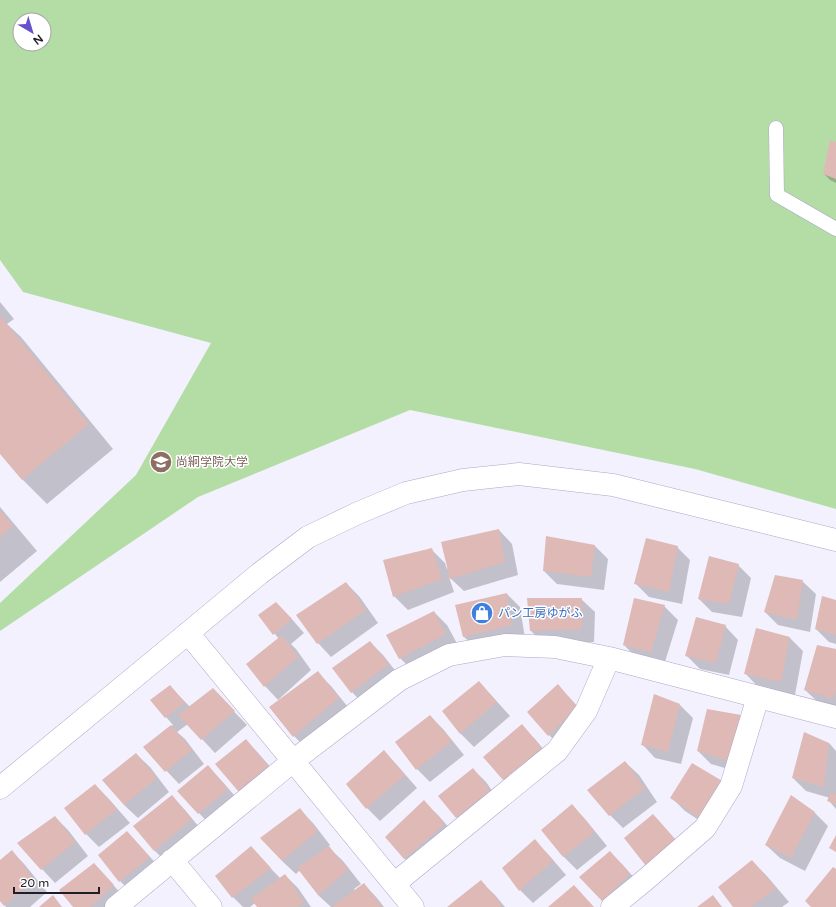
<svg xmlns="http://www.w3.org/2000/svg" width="836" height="907" font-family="'Varela Round','Noto Sans JP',sans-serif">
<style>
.green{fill:#b4dda6;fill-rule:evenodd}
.shadow{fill:#0003}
.building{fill:#deb9b6}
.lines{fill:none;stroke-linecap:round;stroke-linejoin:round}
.lane-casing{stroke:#aca7c6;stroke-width:15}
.street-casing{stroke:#aca7c6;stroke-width:23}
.secondary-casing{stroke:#aca7c6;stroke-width:23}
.lane{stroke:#fff;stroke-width:14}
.street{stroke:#fff;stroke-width:22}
.secondary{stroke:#fff;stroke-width:22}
.labels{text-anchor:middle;stroke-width:3;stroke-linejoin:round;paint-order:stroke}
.education-label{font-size:12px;fill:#785e54;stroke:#fff;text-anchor:start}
.shop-label{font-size:12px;fill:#366cbe;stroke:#fff;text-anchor:start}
</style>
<rect width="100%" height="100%" fill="#f3f1fe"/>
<!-- green -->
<path class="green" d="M0,0H836V509L695,469L410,410L198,497L0,631V603L136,475L211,343L23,292L0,260ZM20,20H44V44H20Z"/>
<!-- shadow -->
<path class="shadow" d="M836,144V183L830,180L824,174Z
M0,302L14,319L7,324L21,337L113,449L47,504L22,479L0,452Z
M0,507L37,551L0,582Z
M499,530L512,544L518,575L464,591L449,577L454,592L408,610L394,596L431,549L445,563L447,569Z
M594,545L608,559L604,590L557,584L544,571Z
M677,547L690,560L682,604L649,597L635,583Z
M738,565L751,578L742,617L712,612L699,599Z
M802,581L816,594L810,632L778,625L765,612Z
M346,583L359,596L378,623L331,657L318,643L298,615Z
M507,594L520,607L525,638L477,649L463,636Z
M528,599H581L595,612L594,642L544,644L531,631Z
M836,601V644L829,642L816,629Z
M664,606L678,620L664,665L637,658L624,645Z
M434,612L447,625L459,647L413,671L400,658Z
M260,616L290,617L304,633L291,644L296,649L311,670L278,700L265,686L248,664L279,639Z
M725,626L738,640L729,675L700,669L686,655Z
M790,638L803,651L795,695L758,687L745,673Z
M370,642L383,655L401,678L365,706L352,692L333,668Z
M836,650V708L819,703L805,690Z
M318,673L331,686L352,712L307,749L294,736Z
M479,683L492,696L510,716L474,747L461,734L443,711Z
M170,686L190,707L213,690L247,725L215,753L188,724L177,732L185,739L204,764L179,784L144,747L173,725L151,700Z
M558,686L571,699L590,721L562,748L549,735Z
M680,705L693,718L681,764L655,758L642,744Z
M430,716L443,729L464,755L430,782L417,769L396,742Z
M740,716L753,729L742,773L711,764L698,751Z
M522,726L535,739L554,762L517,792L504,779L485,757Z
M246,740L259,754L281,779L252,803L238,790Z
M829,743L836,751V809L829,801L830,798L806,791L793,778Z
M384,752L397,765L417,788L380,821L367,808L347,785Z
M136,754L150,767L169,792L138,818L124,805Z
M625,762L639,775L657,802L623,828L610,815Z
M693,764L714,830L685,811L672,798Z
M208,767L221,780L241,803L212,827L199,813Z
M473,769L486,782L502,805L470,830L457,817Z
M95,785L108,798L130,823L99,847L86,834Z
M172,797L185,810L204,833L168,864L154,850Z
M791,797L815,813L828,826L805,871L780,858L766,845Z
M424,802L438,815L458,838L417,872L404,858Z
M572,805L585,819L607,846L577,870L564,857L542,830Z
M300,810L313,823L330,845L328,847L343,861L361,884L354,889L355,891L364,884L377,898L384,907H331L318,895L300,870L296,874L282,861Z
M55,817L68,830L88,856L55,883L42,869Z
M127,832L140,846L163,871L133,894L120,881Z
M535,841L548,854L566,875L533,903L520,890L504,868Z
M251,848L280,878L285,875L298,888L311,907H258L255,903L250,907H243L233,897Z
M12,851L25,865L47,892L30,907H6L0,899V862Z
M610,852L623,865L643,888L610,907L581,877Z
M752,861L766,875L789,902L782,907H735Z
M94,864L126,899L117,907H75Z
M481,882L495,895L505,907H448Z"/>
<!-- building -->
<path class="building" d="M830,140L836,142V179L823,174Z
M0,316L89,424L22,480L0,454Z
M0,510L13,526L0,537Z
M499,529L505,562L450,579L441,542Z
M546,536L595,545L591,577L543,571Z
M646,538L678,546L669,592L634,584Z
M432,548L442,579L393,597L383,560Z
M709,556L739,564L729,604L698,599Z
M775,575L803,580L797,620L764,612Z
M346,582L366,610L317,644L296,615Z
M507,593L512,625L463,637L455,605Z
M822,596L836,600V635L815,629Z
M527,598H582V629L530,631Z
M634,598L665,605L651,652L623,645Z
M276,602L292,619L273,635L258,615Z
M434,611L446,634L399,659L386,635Z
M696,617L726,625L716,663L685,656Z
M756,628L790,637L781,682L744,674Z
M282,635L298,657L264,687L246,664Z
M370,641L389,664L351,693L332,668Z
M817,645L836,649V690L833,699L804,690Z
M318,671L339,698L293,737L269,707Z
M479,681L497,702L460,734L442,711Z
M558,684L577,707L548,736L527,712Z
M170,685L185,703L165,718L150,700Z
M213,688L235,711L201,740L178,715Z
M654,694L680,704L668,752L641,745Z
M707,709L741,715L728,761L697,751Z
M430,715L452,741L416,770L395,742Z
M522,724L542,748L503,780L483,757Z
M171,725L192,750L165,772L143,747Z
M804,732L829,743L824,787L792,778Z
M246,739L268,766L238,791L215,764Z
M384,750L405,775L366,809L346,784Z
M136,753L157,778L124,805L102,780Z
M625,761L645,788L609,816L587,790Z
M692,763L724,782L700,818L670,798Z
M208,765L228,789L198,814L177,791Z
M473,768L490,791L456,818L438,796Z
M95,784L117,809L85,835L64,808Z
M831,792L836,794V804L827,801Z
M172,795L192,819L154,851L133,826Z
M791,795L815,812L791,858L765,845Z
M424,800L445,824L404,859L385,837Z
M572,804L595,832L563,857L541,830Z
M300,808L318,831L282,861L260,838Z
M653,814L676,840L646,866L624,838Z
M55,816L75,842L41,870L17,843Z
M127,831L150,857L119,882L98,855Z
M836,835V852L829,848Z
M535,839L553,861L519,891L502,868Z
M251,846L271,868L232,898L215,876Z
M329,846L348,870L318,895L297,868Z
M12,850L34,879L4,906L0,901V860Z
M610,851L630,874L602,901L579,877Z
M752,860L776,888L751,907H733L718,887Z
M94,863L114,885L90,907H73L59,890Z
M833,867L836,869V907H811L805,901Z
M285,874L304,902L297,907H257L251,899Z
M481,880L502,905L500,907H447Z
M364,883L382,907H332Z
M574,885L594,907H548Z
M53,895L62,907H39Z
M713,895L722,907H697Z"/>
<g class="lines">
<!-- lane casing -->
<g class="lane-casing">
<path id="lane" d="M776,128L777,195L836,229"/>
</g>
<!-- street casing -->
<g class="street-casing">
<path id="street" d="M188,633L413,907
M172,860L211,907
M394,884L557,751L586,711L609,658
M116,907L293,761L399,680L449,655L505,645L555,647L609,658L836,717
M612,907L644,881L705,828L731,786L758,697"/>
</g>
<!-- secondary casing -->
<g class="secondary-casing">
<path id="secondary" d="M0,788L188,633L259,574L308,537L358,513L406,493L463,480L519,474L613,485L836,540"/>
</g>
<!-- lane -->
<use href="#lane" class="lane"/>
<!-- street -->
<use href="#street" class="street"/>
<!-- secondary -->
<use href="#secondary" class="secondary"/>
</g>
<!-- icons -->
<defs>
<g id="university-disc" transform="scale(1.15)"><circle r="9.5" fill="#8d6e63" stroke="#fff"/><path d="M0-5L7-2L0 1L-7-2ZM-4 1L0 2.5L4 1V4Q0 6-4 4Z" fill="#fff"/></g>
<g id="shop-disc" transform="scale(1.15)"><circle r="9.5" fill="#3f7fe0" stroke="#fff"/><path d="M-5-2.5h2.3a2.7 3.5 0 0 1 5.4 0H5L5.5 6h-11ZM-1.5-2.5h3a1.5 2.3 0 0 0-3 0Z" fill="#fff"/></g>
</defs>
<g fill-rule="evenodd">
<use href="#university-disc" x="161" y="462"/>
<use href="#shop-disc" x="482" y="613"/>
</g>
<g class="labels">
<!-- education labels -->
<g class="education-label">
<text x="176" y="466">尚絅学院大学</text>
</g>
<!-- shop labels -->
<g class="shop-label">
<text x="498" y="617">パン工房ゆがふ</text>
</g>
</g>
<!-- north arrow -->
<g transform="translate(32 32) rotate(142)"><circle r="19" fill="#ffffff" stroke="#a5a5a9"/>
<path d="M0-3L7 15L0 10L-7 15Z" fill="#6453cc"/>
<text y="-6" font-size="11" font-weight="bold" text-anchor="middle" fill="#1e1d28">N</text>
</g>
<!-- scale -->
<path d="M14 887v6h85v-6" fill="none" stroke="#1e1d28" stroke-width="2"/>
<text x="20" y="887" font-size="12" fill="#1e1d28" stroke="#ffffff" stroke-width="3" paint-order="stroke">20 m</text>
</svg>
